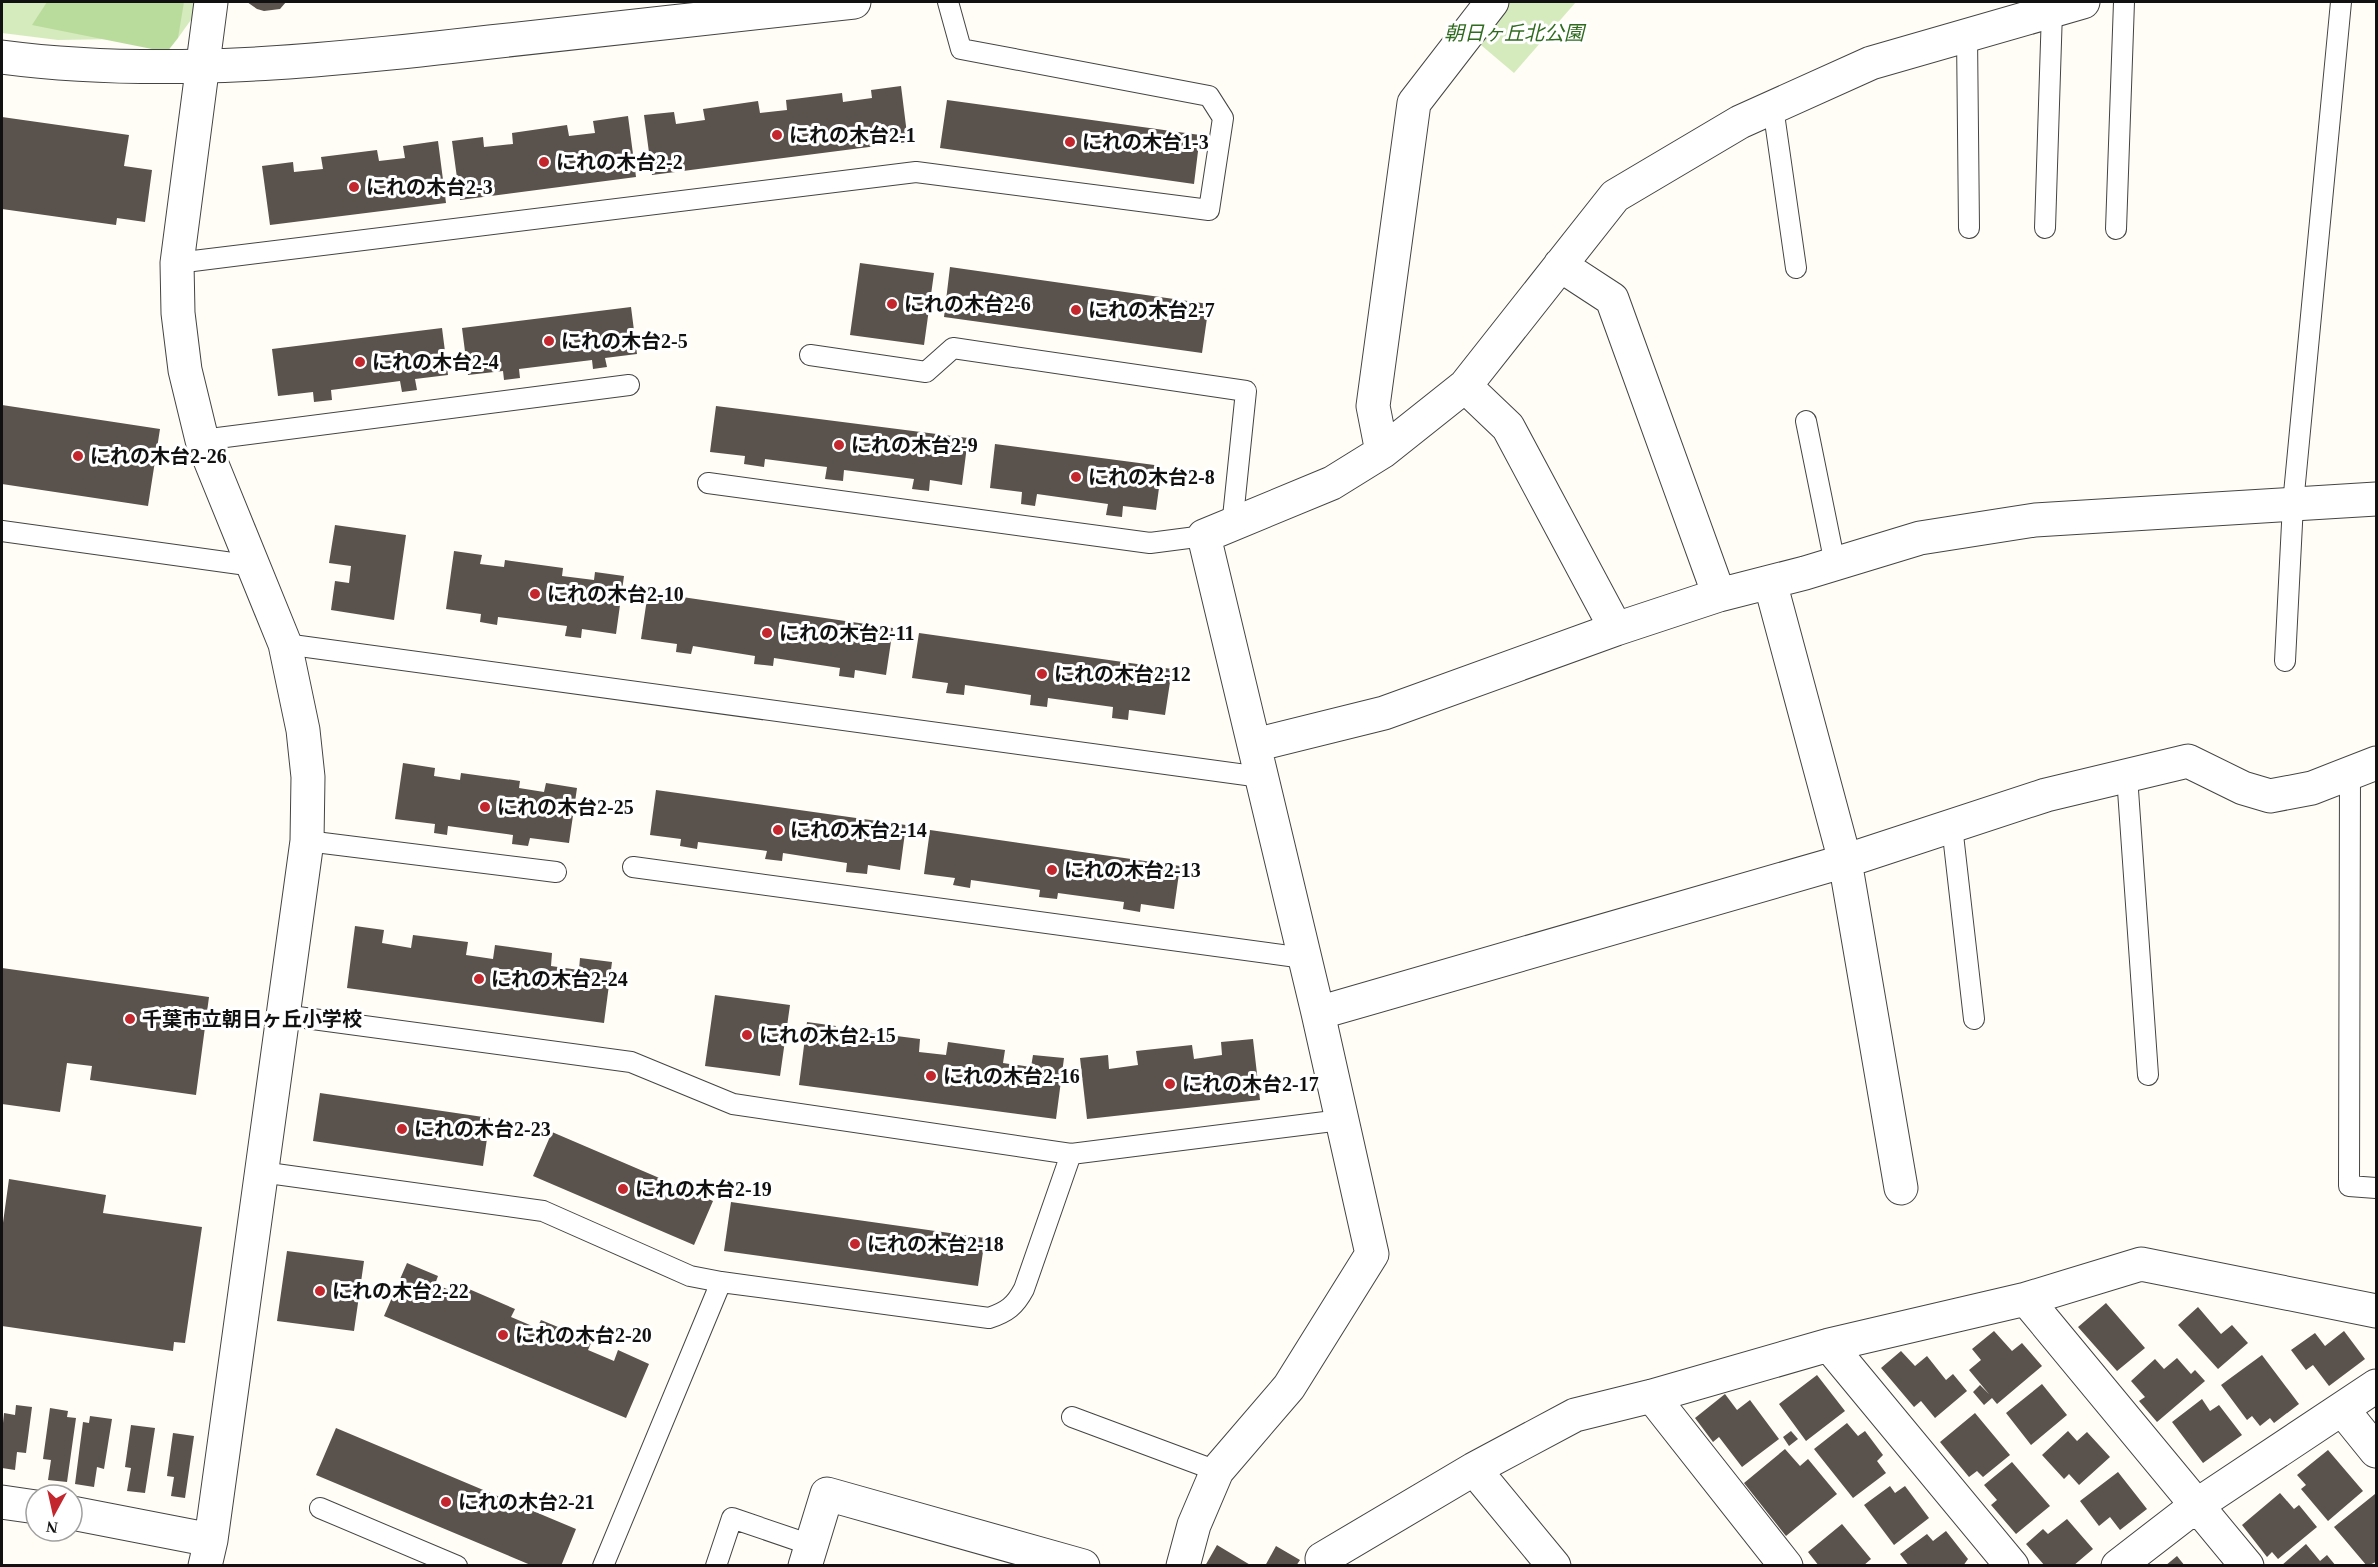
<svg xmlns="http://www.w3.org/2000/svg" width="2378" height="1567" font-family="'Times New Roman','Noto Sans JP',serif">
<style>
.green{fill:#d5ebbd}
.forest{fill:#b9dc9c}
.building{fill:#5a524d}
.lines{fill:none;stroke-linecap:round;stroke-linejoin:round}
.service-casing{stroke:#444;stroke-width:22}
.minor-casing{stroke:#444;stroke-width:35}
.tertiary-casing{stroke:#444;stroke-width:35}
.service{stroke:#fff;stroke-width:20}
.minor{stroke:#fff;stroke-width:33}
.tertiary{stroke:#fff;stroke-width:33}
.poi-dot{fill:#c4262e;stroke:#fff;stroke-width:2}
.labels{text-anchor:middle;stroke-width:6;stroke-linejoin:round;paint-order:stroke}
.park-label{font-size:20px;font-style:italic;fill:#2f6b1f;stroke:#fff}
.poi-label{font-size:20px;font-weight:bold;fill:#111;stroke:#fff;text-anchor:start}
</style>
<rect width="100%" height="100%" fill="#fffdf5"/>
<!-- green -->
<path class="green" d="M2,2H195L193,17L178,38L58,40L2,33Z
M1505,2H1576L1514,73L1475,40Z"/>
<!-- forest -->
<path class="forest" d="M47,2H184L178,38L167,52L32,25Z"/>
<!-- building -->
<path class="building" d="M247,2H286L280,9L264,11L257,9Z
M901,86L908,142L652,175L644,115L674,112L676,124L705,120L703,109L758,101L760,113L787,110L786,100L842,93L843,102L872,98L871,90Z
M947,100L1200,135L1194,184L940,148Z
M628,116L636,177L460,200L452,141L483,137L484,147L513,144L512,133L567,125L569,136L595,133L593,121Z
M2,117L129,135L124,166L152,170L145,222L117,218L116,225L2,209Z
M438,141L446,203L270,225L262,166L293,162L294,172L323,169L321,157L377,150L379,161L405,158L403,146Z
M860,263L934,273L924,345L850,335Z
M950,267L1209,304L1202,353L944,317Z
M631,307L637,354L605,358L607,367L593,369L592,360L519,369L520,378L504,380L503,371L468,375L462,328Z
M442,328L448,375L415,379L417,390L402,392L400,381L331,390L332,400L314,402L313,392L278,396L272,349Z
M2,405L160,429L148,506L2,484Z
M716,406L968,438L962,485L930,480L929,491L912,489L914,479L844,470L843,481L825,479L827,467L765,459L764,467L744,464L745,456L710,452Z
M995,444L1162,466L1156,510L1123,506L1122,517L1106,515L1108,504L1037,494L1035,506L1021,504L1022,492L990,488Z
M335,525L406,535L394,620L331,610L335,581L349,583L351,566L329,563Z
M454,551L482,555L480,564L504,567L505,560L563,568L562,576L594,580L595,572L624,576L616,634L582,629L581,638L565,636L567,626L498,617L497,625L480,622L481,614L446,609Z
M648,592L893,628L886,675L855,670L854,678L839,676L840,668L774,658L773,666L754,664L755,656L693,646L691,654L676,652L677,644L641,639Z
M919,633L1172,669L1165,715L1129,710L1128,720L1112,718L1113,707L1048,698L1047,707L1030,705L1031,695L965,685L964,695L946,693L948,683L912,678Z
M403,763L435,768L434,776L460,780L461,773L520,781L519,788L544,792L546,783L577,788L569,843L530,838L528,846L512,844L513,835L448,826L447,835L434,833L435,824L395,819Z
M656,790L906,825L900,870L868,865L867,874L846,872L847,863L783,853L782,861L765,859L767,851L698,842L697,849L680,846L681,839L650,835Z
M930,830L1180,866L1174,909L1141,904L1140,912L1123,909L1124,902L1058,893L1057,899L1039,897L1040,890L971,880L970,888L953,885L955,878L924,874Z
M355,926L384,930L382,943L411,948L413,935L468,942L466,955L493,959L495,945L552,953L551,966L579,970L580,958L612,962L604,1023L347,988Z
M2,968L209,997L196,1095L90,1080L92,1066L67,1063L60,1112L2,1104Z
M715,995L790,1005L780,1076L705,1066Z
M807,1022L836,1026L834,1040L863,1044L865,1032L920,1039L919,1052L946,1055L948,1042L1005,1050L1003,1063L1031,1067L1033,1055L1064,1058L1056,1119L799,1085Z
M1253,1039L1260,1100L1087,1119L1080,1058L1108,1055L1109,1069L1138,1065L1136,1051L1192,1045L1194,1059L1222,1055L1221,1042Z
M320,1093L490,1118L483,1166L313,1141Z
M552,1132L713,1201L694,1245L533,1176Z
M9,1179L106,1195L103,1213L202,1227L185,1343L174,1342L173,1351L2,1326V1230Z
M731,1202L985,1238L978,1286L724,1251Z
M287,1251L364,1261L354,1331L277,1321Z
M407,1263L438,1276L435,1284L459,1294L462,1286L515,1309L511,1317L537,1328L541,1320L592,1341L588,1350L614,1361L618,1350L649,1364L626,1418L384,1316Z
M2106,1303L2145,1348L2117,1371L2078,1327Z
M2198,1307L2221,1334L2232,1325L2248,1343L2218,1369L2178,1325Z
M1994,1331L2012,1351L2022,1343L2042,1366L1997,1404L1992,1398L1984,1405L1973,1392L1980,1385L1989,1394L1969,1370L1981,1360L1972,1349Z
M2344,1331L2365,1359L2329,1386L2313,1365L2306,1370L2291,1350L2315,1333L2325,1346Z
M1901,1351L1915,1366L1927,1356L1946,1380L1953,1374L1967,1391L1935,1418L1921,1401L1914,1407L1881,1368Z
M2262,1355L2299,1404L2274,1423L2270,1418L2260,1426L2252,1416L2247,1420L2221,1385Z
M2177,1358L2191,1374L2195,1370L2205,1381L2157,1422L2139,1401L2145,1397L2131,1381L2155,1359L2164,1369Z
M1817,1375L1845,1411L1806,1441L1779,1404Z
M2042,1384L2067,1415L2031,1445L2006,1413Z
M1725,1394L1737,1410L1750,1400L1779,1439L1742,1467L1719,1437L1713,1442L1695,1418Z
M2202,1399L2210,1411L2219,1405L2242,1435L2203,1463L2172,1422Z
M16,1405L32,1407L26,1453L17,1452L15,1470L2,1468V1433L4,1413L15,1415Z
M50,1408L68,1411L67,1417L76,1418L67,1482L48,1480L51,1460L43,1459Z
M1975,1413L2010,1455L1983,1477L1977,1471L1969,1477L1940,1442Z
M90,1416L112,1419L104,1469L97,1467L94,1487L75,1484L83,1422L89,1423Z
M1847,1423L1858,1436L1865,1431L1883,1455L1877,1461L1886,1473L1853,1498L1814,1449Z
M131,1425L155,1428L145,1493L127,1491L131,1468L125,1467Z
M336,1428L576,1529L561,1566H533L316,1475Z
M1791,1431L1798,1439L1789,1446L1783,1437Z
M2068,1431L2077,1441L2087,1432L2110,1457L2079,1485L2069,1474L2064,1479L2042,1455Z
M173,1433L194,1436L185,1498L171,1496L174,1477L167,1476Z
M1785,1449L1800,1466L1808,1459L1837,1494L1786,1536L1744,1483Z
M2328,1450L2363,1491L2328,1521L2301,1489L2306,1485L2297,1475Z
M2012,1462L2050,1506L2016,1534L1991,1505L1997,1500L1984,1485Z
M2118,1472L2147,1509L2120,1530L2110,1517L2099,1526L2080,1501Z
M1890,1486L1895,1493L1905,1486L1929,1518L1894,1545L1864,1505Z
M2280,1493L2294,1509L2299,1505L2317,1527L2278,1559L2272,1552L2267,1557L2242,1525Z
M2375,1494L2376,1562L2367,1566L2334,1527Z
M2067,1519L2093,1549L2073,1566H2045L2026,1544L2043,1529L2048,1534Z
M1842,1524L1871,1559L1863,1566H1819L1808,1552Z
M1946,1531L1968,1559L1963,1566H1909L1900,1554L1927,1534L1933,1541Z
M2306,1544L2320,1561L2327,1555L2336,1566H2281Z
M1217,1545L1252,1566H1205Z
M1276,1546L1300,1560L1296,1566H1265Z
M2177,1556L2185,1566H2165Z"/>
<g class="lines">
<!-- service casing -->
<g class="service-casing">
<path id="service" d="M1967,35L1969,228
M1773,107L1796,268
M2045,228L2052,11
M2116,229L2124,2
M177,263L916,172L1209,210L1223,118L1209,96L961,49L948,2
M810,355L926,372L953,348L1246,391L1232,527
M1806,421L1835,564
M202,440L629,385
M708,483L1150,543L1204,536
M2,531L254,566
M285,644L1261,777
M2285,661L2293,504L2341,2
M2350,774L2349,1186L2376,1188
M2127,776L2148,1075
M1952,826L1974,1019
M307,841L556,872
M633,867L1304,958
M283,1015L631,1062L733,1104L1071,1154L1341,1120
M261,1172L543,1211L690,1276L721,1282L989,1318C1007,1312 1015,1306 1024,1289L1071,1154
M1072,1417L1217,1471
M320,1508L457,1566
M603,1566L721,1282
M716,1566L732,1518L811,1545"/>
</g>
<!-- minor casing -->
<g class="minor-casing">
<path id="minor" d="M1560,265L1612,299L1719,595
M1465,386L1508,427L1616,629
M1382,452L1373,406L1414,103L1492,2
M1770,582L1845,861L1901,1188
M1255,745L1384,713L1616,629L1719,595L1805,573L1920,538L2035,520L2376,499
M1318,1013L1845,861L2046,795L2188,761L2243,788L2270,796L2312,788L2376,763
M2026,1299L2247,1566
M1829,1345L2012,1566
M1652,1396L1786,1566
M2342,1409L2376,1451
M1474,1469L1554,1566
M2,1502L36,1507
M72,1513L211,1540
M205,1566L211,1540L307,841L308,777L303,730L285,644L202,440L185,370L178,313L177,263L211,2
M805,1566L827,1494L1083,1566
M1183,1566L1194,1525L1217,1471L1289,1387L1372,1254L1318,1013L1204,536L1332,483L1382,452L1465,386L1615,196L1740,122L1871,63L2083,2
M1327,1566L1322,1559L1474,1469L1575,1415L1652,1396L1829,1345L2026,1299L2141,1264L2376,1311
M2118,1566L2197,1505L2376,1386"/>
</g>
<!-- tertiary casing -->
<g class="tertiary-casing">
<path id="tertiary" d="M2,57C163,78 328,61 490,42C611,29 733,15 854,2"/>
</g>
<!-- service -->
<use href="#service" class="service"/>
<!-- minor -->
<use href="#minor" class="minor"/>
<!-- tertiary -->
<use href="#tertiary" class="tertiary"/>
</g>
<!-- markers -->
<g class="poi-dot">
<circle cx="777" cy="135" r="6"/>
<circle cx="1070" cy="142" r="6"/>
<circle cx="544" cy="162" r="6"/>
<circle cx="354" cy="187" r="6"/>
<circle cx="892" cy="304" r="6"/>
<circle cx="1076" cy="310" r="6"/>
<circle cx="549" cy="341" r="6"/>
<circle cx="360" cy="362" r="6"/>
<circle cx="839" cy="445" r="6"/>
<circle cx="78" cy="456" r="6"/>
<circle cx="1076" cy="477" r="6"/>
<circle cx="535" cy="594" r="6"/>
<circle cx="767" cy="633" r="6"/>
<circle cx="1042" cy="674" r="6"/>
<circle cx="485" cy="807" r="6"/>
<circle cx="778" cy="830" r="6"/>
<circle cx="1052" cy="870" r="6"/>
<circle cx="479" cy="979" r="6"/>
<circle cx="130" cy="1019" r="6"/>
<circle cx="747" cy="1035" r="6"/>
<circle cx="931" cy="1076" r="6"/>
<circle cx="1170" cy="1084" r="6"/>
<circle cx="402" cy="1129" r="6"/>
<circle cx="623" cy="1189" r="6"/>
<circle cx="855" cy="1244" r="6"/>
<circle cx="320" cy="1291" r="6"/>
<circle cx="503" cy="1335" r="6"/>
<circle cx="446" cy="1502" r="6"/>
</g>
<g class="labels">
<!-- park labels -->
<g class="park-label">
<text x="1514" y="40">朝日ヶ丘北公園</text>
</g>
<!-- poi labels -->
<g class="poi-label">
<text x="789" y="142">にれの木台2-1</text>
<text x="1082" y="149">にれの木台1-3</text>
<text x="556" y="169">にれの木台2-2</text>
<text x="366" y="194">にれの木台2-3</text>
<text x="904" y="311">にれの木台2-6</text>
<text x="1088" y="317">にれの木台2-7</text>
<text x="561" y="348">にれの木台2-5</text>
<text x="372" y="369">にれの木台2-4</text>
<text x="851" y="452">にれの木台2-9</text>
<text x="90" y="463">にれの木台2-26</text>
<text x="1088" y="484">にれの木台2-8</text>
<text x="547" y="601">にれの木台2-10</text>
<text x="779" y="640">にれの木台2-11</text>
<text x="1054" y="681">にれの木台2-12</text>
<text x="497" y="814">にれの木台2-25</text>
<text x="790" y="837">にれの木台2-14</text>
<text x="1064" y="877">にれの木台2-13</text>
<text x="491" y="986">にれの木台2-24</text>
<text x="142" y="1026">千葉市立朝日ヶ丘小学校</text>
<text x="759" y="1042">にれの木台2-15</text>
<text x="943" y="1083">にれの木台2-16</text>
<text x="1182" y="1091">にれの木台2-17</text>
<text x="414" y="1136">にれの木台2-23</text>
<text x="635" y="1196">にれの木台2-19</text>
<text x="867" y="1251">にれの木台2-18</text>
<text x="332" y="1298">にれの木台2-22</text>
<text x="515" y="1342">にれの木台2-20</text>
<text x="458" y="1509">にれの木台2-21</text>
</g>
</g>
<!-- border -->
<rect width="2378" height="1567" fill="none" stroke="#111111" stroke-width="6"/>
<!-- north arrow -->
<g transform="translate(54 1513) rotate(188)"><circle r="28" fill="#ffffff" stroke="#a0a0a0" stroke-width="1.5"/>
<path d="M0-4.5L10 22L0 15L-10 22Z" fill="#c4262e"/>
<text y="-9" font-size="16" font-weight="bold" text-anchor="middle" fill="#111111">N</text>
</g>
</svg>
